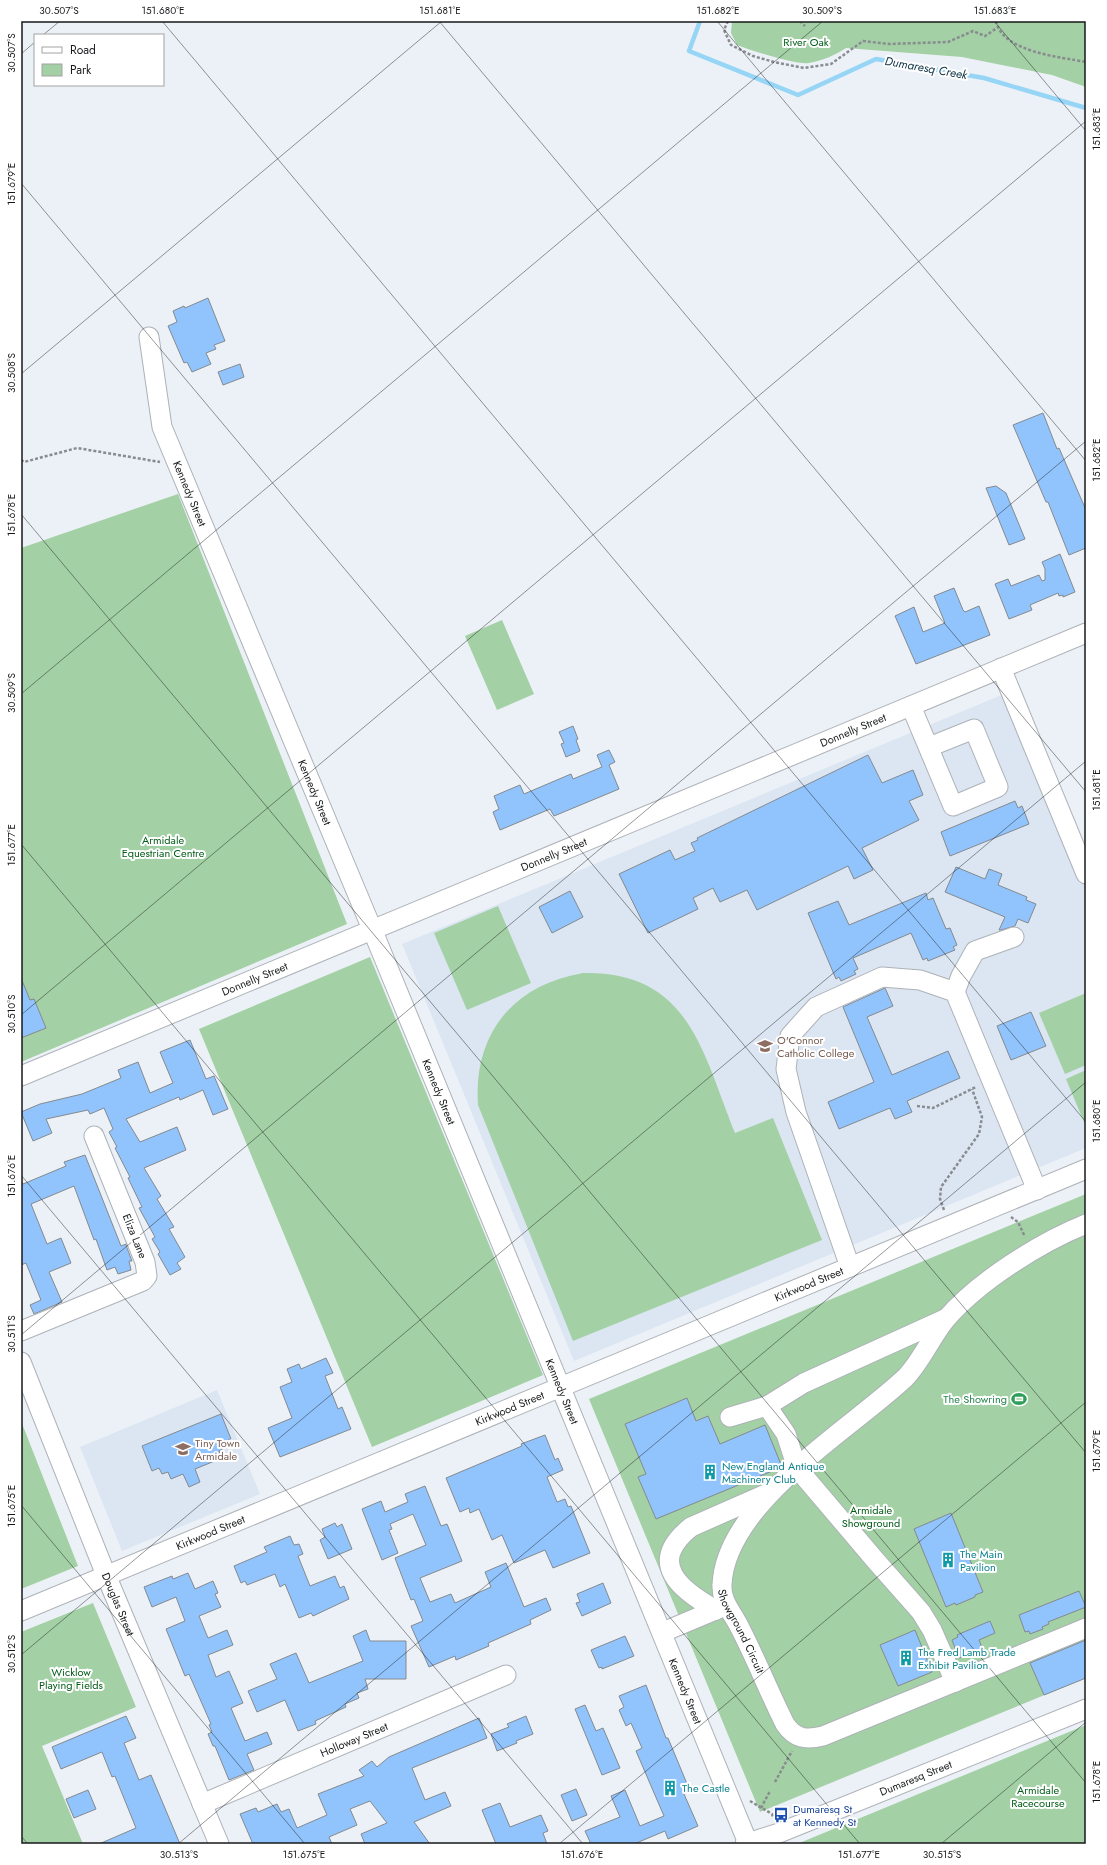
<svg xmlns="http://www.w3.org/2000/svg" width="1107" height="1865" font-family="Jost,sans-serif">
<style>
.built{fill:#dbe6f2}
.green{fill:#a3d0a4}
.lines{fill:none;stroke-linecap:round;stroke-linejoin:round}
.stream{stroke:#96d5f5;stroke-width:4.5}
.building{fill:#91c4fd;stroke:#84898e}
.minor-casing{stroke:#adb2b8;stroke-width:21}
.path{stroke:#888b8f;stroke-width:2.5;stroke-dasharray:3 2;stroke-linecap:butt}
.minor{stroke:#fff;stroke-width:19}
.ticks{fill:none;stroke:#16181a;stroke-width:1;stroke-opacity:0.45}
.labels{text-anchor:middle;stroke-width:4;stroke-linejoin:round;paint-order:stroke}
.park-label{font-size:11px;fill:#035c17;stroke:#fff}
.street-label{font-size:11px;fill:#16181a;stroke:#fff}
.education-label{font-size:11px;fill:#785e54;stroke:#fff;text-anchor:start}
.leisure-label{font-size:11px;fill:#27864d;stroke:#fff;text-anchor:end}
.culture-label{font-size:11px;fill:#0d838f;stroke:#fff;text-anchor:start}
.transit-label{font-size:11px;fill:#164399;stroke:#fff;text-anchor:start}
.water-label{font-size:12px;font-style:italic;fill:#0f3445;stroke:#fff}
.neatline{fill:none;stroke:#16181a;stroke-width:1.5}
.ticks-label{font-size:10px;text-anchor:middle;fill:#16181a}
</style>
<rect width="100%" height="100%" fill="#ecf1f7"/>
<!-- built -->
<path class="built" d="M1016,689L1086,858V1148L574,1361L402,944Z
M217,1390L260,1494L122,1551L80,1447Z"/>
<!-- green -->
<path class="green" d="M732,21H1086V87L1052,75L962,57L846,48C836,55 821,61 809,63C797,65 749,50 737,45L731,33Z
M178,494L347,924L21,1062V548Z
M502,620L534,694L497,710L465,636Z
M498,906L531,983L467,1010L434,933Z
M370,957L543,1375L372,1447L199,1029Z
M583,973C690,971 702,1052 735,1133L773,1118L822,1240L573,1341L478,1105C473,1034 513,985 583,973Z
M1086,993V1065L1065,1074L1039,1013Z
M1086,1070V1127L1066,1079Z
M1086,1194V1678L760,1812L589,1399Z
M21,1421L78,1566L21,1589Z
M93,1603L136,1707L42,1746L83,1844H21V1632Z
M1086,1725V1844H797Z"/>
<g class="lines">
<!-- stream -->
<path class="stream" d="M700,21L689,51L798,95L876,59L984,78L1086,108"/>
</g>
<!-- building -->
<path class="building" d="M208,298L225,341L214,345L216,349L206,353L211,364L192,372L187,362L184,363L168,326L177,322L173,311L184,306L185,308Z
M240,364L244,377L223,385L218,372Z
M1043,413L1057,449L1059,448L1086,510V548L1069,555L1048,502H1046L1013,425Z
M996,486L1006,493L1025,539L1009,545L986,488Z
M1060,554L1075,592L1063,597V595L1059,596L1058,593L1030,605L1032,610L1009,619L995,584L1008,579L1011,586L1039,575L1042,581L1045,580V569L1042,562Z
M954,588L963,610L965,612L979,606L990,635L916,664L895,616L914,607L923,632L945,623L934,596Z
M573,726L578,739L576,740L580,751L566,757L561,744L564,743L559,732Z
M609,750L615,762L609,765L619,789L554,816L550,809L500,830L493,812L499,809L494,796L520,785L524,794L571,774L573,779L602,767L597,755Z
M868,755L882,783L913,770L923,795L909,801L919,820L862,848L873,870L854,879L848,866L757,910L747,890L720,902L713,888L693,898L698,909L648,933L619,874L670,850L675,860L695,851L691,843L698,840L697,838Z
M1015,801L1018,808L1022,806L1029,824L950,856L941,832Z
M956,867L985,879L989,869L1002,874L998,885L1027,897L1026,900L1036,904L1028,923L1018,919L1015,926L1001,930H999L1005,917L945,892Z
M570,891L583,917L552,933L539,907Z
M926,893L928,900L933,898L946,929L950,928L957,945L953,947L955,950L928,961L927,958L923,960L911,933L853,958L858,969L854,971L856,974L841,981L839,977L836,979L808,913L838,901L849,925Z
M21,978L30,1000L34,999L46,1028L21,1038Z
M885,988L893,1006L867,1017L892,1075L948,1051L960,1078L907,1101L912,1112L895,1119L890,1108L839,1129L828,1102L874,1082L843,1007Z
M1031,1012L1046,1046L1011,1060L997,1026Z
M190,1040L206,1079L214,1076L228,1109L213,1115L203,1090L180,1100L179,1097L126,1119L140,1142L177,1127L186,1150L144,1168L161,1196L157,1199L174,1227L169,1229L185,1257L177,1263L181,1269L170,1275L158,1254L160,1252L152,1239L155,1237L139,1208L142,1207L128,1178L130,1177L115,1148L117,1147L109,1132L113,1129L104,1108L90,1114L88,1110L46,1119L52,1133L33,1141L21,1112L40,1104L82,1094L121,1078L118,1070L138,1062L150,1093L173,1083L160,1052Z
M85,1155L121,1246L126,1244L127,1248L132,1261H129L131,1270L118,1274L115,1267L107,1270L96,1239L94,1240L74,1186L31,1204L47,1244L61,1238L71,1263L49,1272L62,1302L34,1314L30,1305L41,1300L26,1263L21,1265V1181L23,1184L66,1166L64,1162Z
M326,1358L333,1373L325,1376L338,1409L342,1407L351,1429L280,1457L268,1428L292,1418L280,1387L292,1382L287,1369L299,1364L301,1369Z
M687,1398L696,1421L708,1416L720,1444L765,1425L782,1467L656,1519L638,1477L646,1474L625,1424Z
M221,1414L231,1439L224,1442L226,1447L219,1451L222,1458L195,1469L200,1482L189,1487L183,1474L171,1479L168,1472L162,1474L159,1468L152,1471L142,1446Z
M545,1435L555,1460L558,1458L563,1470L547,1477L557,1502L565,1499L568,1507L571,1506L590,1553L553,1568L545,1550L514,1563L502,1535L492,1540L479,1509L470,1513L469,1508L460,1512L446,1478L522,1446L521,1444Z
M425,1486L441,1526L447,1524L462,1561L420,1578L430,1602L451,1594L455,1603L491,1587L485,1572L506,1563L524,1607L546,1598L551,1610L530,1620L531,1624L488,1643L489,1646L456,1660L455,1656L429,1667L411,1626L423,1621L414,1599L411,1600L395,1558L426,1545L413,1514L390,1524L392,1529L389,1530L398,1553L382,1560L362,1509L381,1501L385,1512L408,1502L405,1494Z
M951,1513L983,1592L975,1595V1597L956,1605L955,1603L946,1607L914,1529Z
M335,1523L337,1527L342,1524L352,1549L328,1559L320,1540L325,1537L322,1529Z
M290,1536L294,1545L299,1544L303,1554L298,1556L310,1586L335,1576L340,1588L344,1586L349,1599L313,1616L311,1613L299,1618L285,1584L280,1587L275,1574L247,1585L245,1581L241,1583L234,1566L267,1552L264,1547Z
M188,1573L195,1589L213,1581L218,1593L215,1594L221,1607L199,1616L208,1638L227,1630L233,1645L208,1655L216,1677L229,1671L243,1703L231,1708L245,1741L267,1732L272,1744L247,1754L254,1770L229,1780L215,1746H213L208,1734L212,1732L209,1725L211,1724L189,1674L185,1676L166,1629L185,1621L176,1597L152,1607L144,1587L172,1576L173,1579Z
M603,1583L611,1603L582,1616L576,1603L580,1602L577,1594Z
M1079,1591L1086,1607L1048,1622L1049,1624L1042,1627L1043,1629L1030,1634L1029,1631L1025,1632L1019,1615Z
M990,1621L995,1633L979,1640L983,1650L959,1658L952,1640L958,1637L957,1635Z
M366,1630L370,1641H406V1679H365L368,1689L357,1693L359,1698L345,1704L346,1707L315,1721L316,1724L298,1731L285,1700L257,1712L248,1691L277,1679L270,1664L296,1653L309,1683L363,1661L353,1636Z
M915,1630L932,1672L898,1686L880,1645Z
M625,1636L634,1656L602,1669V1667L599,1668L591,1650Z
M1086,1640V1678L1044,1695L1030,1663Z
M646,1685L666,1738H668L690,1791L684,1794L698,1826L668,1839L665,1831L634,1844H591L585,1831L620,1817L611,1796L625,1790L640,1826L664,1816L636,1751L642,1748L631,1723L626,1726L619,1710L624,1707L619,1696Z
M585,1705L596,1731L603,1728L620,1768L602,1775L575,1709Z
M126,1716L136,1738L124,1743L139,1780L151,1775L180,1844H99L136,1828L115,1776L112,1777L102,1752L61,1769L52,1747Z
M526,1716L533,1734L516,1741L517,1743L497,1751L491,1734L509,1727L507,1724Z
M479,1718L487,1738L412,1768L425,1800L445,1792L451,1806L414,1822L430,1844H365L361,1834L387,1823L370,1801L350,1809L357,1825L329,1837L332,1844H253L240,1814L256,1808L258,1812L277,1804L281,1812L289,1809L297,1828L327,1815L318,1794L364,1776L359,1770L372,1761L377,1767L389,1757Z
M576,1789L587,1815L572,1821L561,1795Z
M88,1790L96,1809L74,1818L66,1799Z
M500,1803L510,1827L541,1815L548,1831L543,1833L547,1844H496L482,1810Z"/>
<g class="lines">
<!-- minor casing -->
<g class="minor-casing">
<g id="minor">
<path id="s1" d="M149,337L162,427L372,929L748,1843"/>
<path d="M1001,668L1086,874"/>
<path d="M911,706L953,806L998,787L974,729L929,747"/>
<path d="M955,992L961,976L975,951L1014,937"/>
<path id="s2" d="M21,1076L1086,633"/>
<path id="s3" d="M1086,1224C1039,1243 979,1281 946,1319C931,1337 921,1362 905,1378C851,1429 725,1503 722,1585C721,1602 733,1613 740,1628C756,1659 769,1692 785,1724C795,1739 806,1740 823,1736L1086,1628"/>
<path d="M850,1267L796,1112L786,1069L790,1036L816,1007L882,977L920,980L955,992L1037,1190"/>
<path d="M945,1319L804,1383L767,1406L786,1434L797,1468L876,1561L921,1612L932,1630L955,1682"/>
<path d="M21,1331L143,1281L147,1276L145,1262L94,1136"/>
<path id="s4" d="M21,1362L106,1575L219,1844"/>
<path d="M730,1417L767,1406"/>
<path d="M716,1610C680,1590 646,1563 691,1527L768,1493"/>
<path id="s5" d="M21,1611L1086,1169"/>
<path d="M663,1632L725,1606"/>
<path id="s6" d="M202,1804L506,1675"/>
<path id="s7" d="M745,1844L779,1833L1086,1709"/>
</g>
</g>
<!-- path -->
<path class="path" d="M728,21L724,30L731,45L753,56L774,62L804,68L831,64L863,41L889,44L948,42L973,31L985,36L997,28
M800,21L805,26
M996,21C1002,52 1060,57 1086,62
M21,460L24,462L77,448L160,462
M917,1106L933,1108L976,1087
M944,1210L940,1199L941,1187L979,1134L982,1117L972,1089
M1011,1217L1018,1222L1025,1237
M775,1782L792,1751
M750,1801L772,1814L773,1817
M761,1808L770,1791"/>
<!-- minor -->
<use href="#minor" class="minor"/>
</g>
<!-- ticks -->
<path class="ticks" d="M162,21L1086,1122M439,21L1086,792M717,21L1086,461M994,21L1086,131M43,35L60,21M21,54L35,42M21,183L1086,1453M21,374L442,21M21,514L1086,1783M21,694L823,21M21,844L860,1844M21,1015L1086,121M21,1175L583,1844M21,1335L1086,441M21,1505L305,1844M21,1655L1086,761M21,1836L28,1844M178,1844L1086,1082M559,1844L1086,1402M941,1844L1086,1722"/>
<!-- icons -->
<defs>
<g id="school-bare" transform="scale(1.2)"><path d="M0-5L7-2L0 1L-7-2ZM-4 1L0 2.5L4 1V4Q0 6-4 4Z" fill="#8d6e63" stroke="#fff" stroke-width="2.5" paint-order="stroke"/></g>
<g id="stadium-bare" transform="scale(1.2)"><path d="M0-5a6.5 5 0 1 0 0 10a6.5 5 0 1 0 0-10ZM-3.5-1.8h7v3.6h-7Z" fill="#2e9e5b" stroke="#fff" stroke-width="2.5" paint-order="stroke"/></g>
<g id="building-bare" transform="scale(1.2)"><path d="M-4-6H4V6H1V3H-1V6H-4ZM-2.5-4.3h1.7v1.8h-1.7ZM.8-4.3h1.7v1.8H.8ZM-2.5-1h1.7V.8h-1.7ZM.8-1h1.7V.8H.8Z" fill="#0f9aa8" stroke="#fff" stroke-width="2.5" paint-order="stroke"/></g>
<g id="bus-bare" transform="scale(1.2)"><path d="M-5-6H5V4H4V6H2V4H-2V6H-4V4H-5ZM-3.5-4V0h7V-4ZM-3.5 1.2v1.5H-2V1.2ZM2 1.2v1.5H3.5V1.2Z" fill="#1a4fb4" stroke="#fff" stroke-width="2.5" paint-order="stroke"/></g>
</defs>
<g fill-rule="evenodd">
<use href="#school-bare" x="765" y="1046"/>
<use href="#stadium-bare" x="1019" y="1399"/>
<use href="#school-bare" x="183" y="1449"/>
<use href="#building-bare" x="710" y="1472"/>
<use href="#building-bare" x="948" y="1560"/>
<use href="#building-bare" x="906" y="1658"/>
<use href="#building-bare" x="670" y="1788"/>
<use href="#bus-bare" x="781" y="1815"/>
</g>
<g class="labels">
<!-- park labels -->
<g class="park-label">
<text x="806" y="46">River Oak</text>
<text x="163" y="844">Armidale<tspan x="163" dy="13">Equestrian Centre</tspan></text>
<text x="871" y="1514">Armidale<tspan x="871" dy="13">Showground</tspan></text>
<text x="71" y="1676">Wicklow<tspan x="71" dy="13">Playing Fields</tspan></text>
<text x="1038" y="1794">Armidale<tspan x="1038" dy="13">Racecourse</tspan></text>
</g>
<!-- street labels -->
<g class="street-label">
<text dy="4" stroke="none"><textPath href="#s1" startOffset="163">Kennedy Street</textPath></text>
<text dy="4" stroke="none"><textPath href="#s2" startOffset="901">Donnelly Street</textPath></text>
<text dy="4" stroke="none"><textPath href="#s1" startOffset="487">Kennedy Street</textPath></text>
<text dy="4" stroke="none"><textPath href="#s2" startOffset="577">Donnelly Street</textPath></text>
<text dy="4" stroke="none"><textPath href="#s2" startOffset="253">Donnelly Street</textPath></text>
<text dy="4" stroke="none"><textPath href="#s1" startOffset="811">Kennedy Street</textPath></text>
<text transform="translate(135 1236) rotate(68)" y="4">Eliza Lane</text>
<text dy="4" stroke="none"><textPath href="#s5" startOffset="853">Kirkwood Street</textPath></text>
<text dy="4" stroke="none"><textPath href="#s1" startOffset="1135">Kennedy Street</textPath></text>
<text dy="4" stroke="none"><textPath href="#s5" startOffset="529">Kirkwood Street</textPath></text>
<text dy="4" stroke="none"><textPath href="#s5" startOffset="205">Kirkwood Street</textPath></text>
<text dy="4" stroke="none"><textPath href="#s4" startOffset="261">Douglas Street</textPath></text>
<text dy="4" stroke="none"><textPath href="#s3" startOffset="576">Showground Circuit</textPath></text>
<text dy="4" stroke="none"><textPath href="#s1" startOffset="1459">Kennedy Street</textPath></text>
<text dy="4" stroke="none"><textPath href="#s6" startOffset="165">Holloway Street</textPath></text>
<text dy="4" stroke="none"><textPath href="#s7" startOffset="183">Dumaresq Street</textPath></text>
</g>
<!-- education labels -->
<g class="education-label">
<text x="777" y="1044">O'Connor<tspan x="777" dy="13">Catholic College</tspan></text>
<text x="195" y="1447">Tiny Town<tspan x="195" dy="13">Armidale</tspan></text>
</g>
<!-- leisure labels -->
<g class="leisure-label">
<text x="1007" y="1403">The Showring</text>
</g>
<!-- culture labels -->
<g class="culture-label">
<text x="722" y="1470">New England Antique<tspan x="722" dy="13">Machinery Club</tspan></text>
<text x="960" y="1558">The Main<tspan x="960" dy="13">Pavilion</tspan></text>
<text x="918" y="1656">The Fred Lamb Trade<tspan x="918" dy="13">Exhibit Pavilion</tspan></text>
<text x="682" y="1792">The Castle</text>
</g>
<!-- transit labels -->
<g class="transit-label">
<text x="793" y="1813">Dumaresq St<tspan x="793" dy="13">at Kennedy St</tspan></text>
</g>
<!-- water labels -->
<g class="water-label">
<text transform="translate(926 68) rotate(10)" y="4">Dumaresq Creek</text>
</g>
</g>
<!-- border -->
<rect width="1107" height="1865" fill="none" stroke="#ffffff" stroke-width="44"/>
<!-- legend -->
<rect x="34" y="34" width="130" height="52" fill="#ffffff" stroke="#a2a3a3"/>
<rect x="42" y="47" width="20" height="6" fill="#ffffff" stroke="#a2a3a3"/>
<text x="70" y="54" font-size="12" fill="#16181a">Road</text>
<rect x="42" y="64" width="20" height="12" fill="#a3d0a4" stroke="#a2a3a3"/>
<text x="70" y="74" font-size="12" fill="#16181a">Park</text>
<rect x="22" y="22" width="1063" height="1821" class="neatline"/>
<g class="ticks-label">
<text x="59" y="14">30.507°S</text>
<text x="163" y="14">151.680°E</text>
<text x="440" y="14">151.681°E</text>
<text x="718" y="14">151.682°E</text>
<text x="822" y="14">30.509°S</text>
<text x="995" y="14">151.683°E</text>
<text transform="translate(11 53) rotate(-90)" y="4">30.507°S</text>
<text transform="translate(1096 129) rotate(-90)" y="4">151.683°E</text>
<text transform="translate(11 184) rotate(-90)" y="4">151.679°E</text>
<text transform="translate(11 373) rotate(-90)" y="4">30.508°S</text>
<text transform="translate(1096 460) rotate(-90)" y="4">151.682°E</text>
<text transform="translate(11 515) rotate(-90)" y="4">151.678°E</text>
<text transform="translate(11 693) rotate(-90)" y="4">30.509°S</text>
<text transform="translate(1096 790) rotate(-90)" y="4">151.681°E</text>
<text transform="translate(11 845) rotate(-90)" y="4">151.677°E</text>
<text transform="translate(11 1014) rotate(-90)" y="4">30.510°S</text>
<text transform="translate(1096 1121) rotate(-90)" y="4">151.680°E</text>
<text transform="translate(11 1176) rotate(-90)" y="4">151.676°E</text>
<text transform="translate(11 1334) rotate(-90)" y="4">30.511°S</text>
<text transform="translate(1096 1451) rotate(-90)" y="4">151.679°E</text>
<text transform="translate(11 1506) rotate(-90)" y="4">151.675°E</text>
<text transform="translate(11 1654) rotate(-90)" y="4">30.512°S</text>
<text transform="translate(1096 1782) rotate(-90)" y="4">151.678°E</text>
<text x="179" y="1858">30.513°S</text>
<text x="304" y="1858">151.675°E</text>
<text x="582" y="1858">151.676°E</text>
<text x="859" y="1858">151.677°E</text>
<text x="942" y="1858">30.515°S</text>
</g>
</svg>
